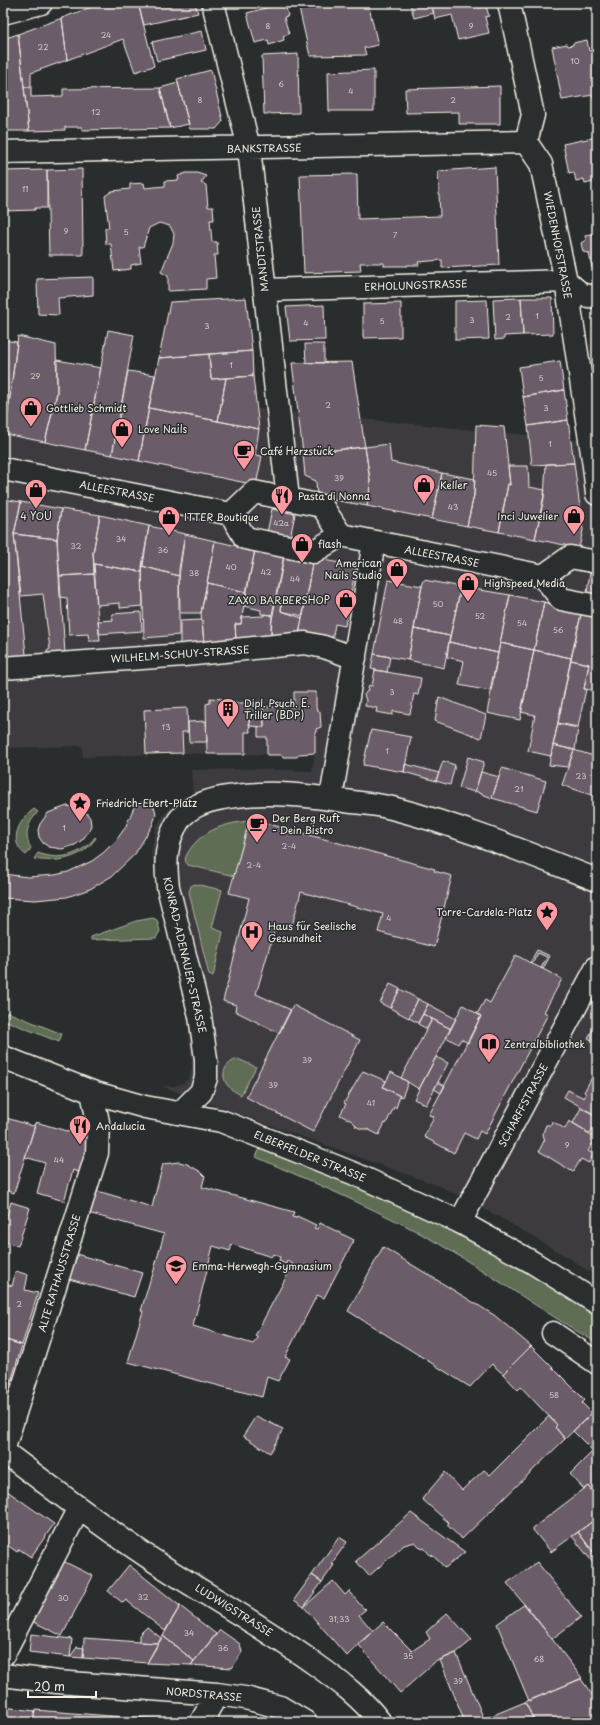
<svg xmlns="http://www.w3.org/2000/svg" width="600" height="1725" font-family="'Playpen Sans',sans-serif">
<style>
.built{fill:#3d3b3f}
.green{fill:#5f6d55;stroke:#aaaf9e}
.building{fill:#6a5b67;stroke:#f4f1e8;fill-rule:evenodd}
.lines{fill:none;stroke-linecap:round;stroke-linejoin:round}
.minor-casing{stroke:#f4f1e8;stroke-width:25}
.major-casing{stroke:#f4f1e8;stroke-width:25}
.minor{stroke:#2a2d2e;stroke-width:22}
.major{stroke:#2a2d2e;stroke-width:22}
.labels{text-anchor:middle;stroke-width:3;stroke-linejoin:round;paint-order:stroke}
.number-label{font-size:8px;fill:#d2ccc8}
.street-label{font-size:10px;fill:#f4f1e8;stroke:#2a2d2e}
.poi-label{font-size:10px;fill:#f4f1e8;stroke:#2a2d2e;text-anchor:start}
</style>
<rect width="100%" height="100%" fill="#2a2d2e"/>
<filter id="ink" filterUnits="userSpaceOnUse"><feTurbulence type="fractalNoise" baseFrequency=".025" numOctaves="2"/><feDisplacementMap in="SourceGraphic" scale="8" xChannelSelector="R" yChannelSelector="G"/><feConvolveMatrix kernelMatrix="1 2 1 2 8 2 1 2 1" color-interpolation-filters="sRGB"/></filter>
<g filter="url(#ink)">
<!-- built -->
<path class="built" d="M3,362L240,407L597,442V1277L572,1260L503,1219L442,1187L161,1086H175L184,1083L189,1078L192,1067L187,1015L151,853L156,827L165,813L178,802L193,794L191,770L255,769L312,771L315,753L299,754L297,757H283L282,755L183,753L83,757L82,746L3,748Z"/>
<!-- green -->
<path class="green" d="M34,809L38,812C28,823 23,835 31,848L26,855C7,841 19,820 34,809Z
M249,821L234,876L188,865C183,860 186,856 189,851C202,830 226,823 249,821Z
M95,837L96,838C82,859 57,863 34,859L38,853C59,861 81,856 95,837Z
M195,884L222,890L212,928L223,932L213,977L209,975L189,892L191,886Z
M153,918L157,920L160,931L156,938L91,940V937L136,921Z
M7,1012L62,1034L59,1042L4,1020Z
M238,1059L256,1067L241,1095C236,1092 229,1089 226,1083C220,1072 227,1062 238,1059Z
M260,1148C310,1169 361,1188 409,1210C475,1240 538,1277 597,1317V1343C536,1308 479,1265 416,1231C364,1204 310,1181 256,1157Z"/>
<!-- building -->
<path class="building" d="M102,3H138L154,66L135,72L123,39L67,60L62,18Z
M138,3H195L198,13L144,25Z
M285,3L288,16L284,17L289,34L283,36L284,40L269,45L268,40L255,43L247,13Z
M322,3H368L378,45L364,48L366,55L310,56L299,8Z
M410,3H431L434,13L414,18Z
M431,3H478L479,8L486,6L489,16L485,17L489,33L458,40L452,15L435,19Z
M62,18L67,60L31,73V87H24L18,34Z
M202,31L206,50L157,61L152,42Z
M18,34L29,131H3V39Z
M587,40L589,51L593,50L597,71V99L594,100L593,95L562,100L552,47L567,44L568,46L573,45V43Z
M298,54L299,113L264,114L262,56Z
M211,70L223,121L216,129H190L177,79Z
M374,70V111H329L328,72Z
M178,83L189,124L170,128L160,88Z
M500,86V124H459V112L406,113L405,89Z
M24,87H31V97L63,96V89L160,88L170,128L82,130V127H65V130L29,131Z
M597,99V116L594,100Z
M597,137V181L585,184L584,179L576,181L574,172L569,173L563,144Z
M495,167L499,265L442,268V260L418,262L419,265H407V266H384V263H360L361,271L304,273L300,175L357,174L358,219L440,216L438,171Z
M82,169L83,255H49L47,170Z
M47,170V208H35V210L3,211V171Z
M186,173H197L206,176L201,183L206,185L208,207H213L214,220H210L212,242H217L218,255H214L216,278L206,279V289L168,291V276L161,272L173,243L174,234L170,226L159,223L149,228L143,247H139L141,263L131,265V269L114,271L111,244H106L105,228H109L105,196L112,191L130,189V184L144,183L145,188L165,186V181L179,180L178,176Z
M594,230H597V268H592L589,253L583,252L581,243L586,240L585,236L595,233Z
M93,277V295L58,298L59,315L38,314L37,279Z
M246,298L252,351L159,358L170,302Z
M521,298H552L553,334L523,335Z
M521,298L523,335L504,336V339L495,340L493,299Z
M487,300L489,339L455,340V301Z
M401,303V337L363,338V304Z
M324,305L325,340L290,341L286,307Z
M108,330L134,335L112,455L85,450Z
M18,336L56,345L57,393L45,442L5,434Z
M3,340L17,342L5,434L3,433Z
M305,344H324V363H306Z
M252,351L253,376L211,379L209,354Z
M209,354L211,379L226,378L218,421L149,408L159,358Z
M57,360L101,368L85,450L45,442L57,393Z
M560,361L564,390L523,397L519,367Z
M352,362L365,447L303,453L292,363Z
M128,371L155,375L139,461L112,455Z
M253,376L259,429L218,421L226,378Z
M564,390L568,420L528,426L523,397Z
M149,408L259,429L255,455L262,456L256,485L139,461Z
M568,420L574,463L532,465L528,426Z
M476,425L504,427L510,485L508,484L499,532L467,526L474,495Z
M389,444L391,462L442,473L432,519L367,506L369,497L370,480L365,447Z
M365,447L370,480L369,497L367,506L317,497L316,481L305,476L303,453Z
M574,463L583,530L579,548L535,539L544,498L546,464Z
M508,466H528L529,487L545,490L535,539L499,532L508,484L510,485Z
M442,473L475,479L474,495L467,526L432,519Z
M3,499L21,502L14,534L26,655L3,657Z
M21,502L61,509L57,539L14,534Z
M61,509L100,515L93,553L94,574L59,576L57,539Z
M272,509L295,514L290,538L267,533Z
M100,515L149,526L142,572L94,564L93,553Z
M149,526L185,534L179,576L142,566Z
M14,534L57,539L65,653L47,654V651L50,649L43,594L21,596Z
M185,534L215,541L201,613H180L179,569Z
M215,541L255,550L246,592L207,583Z
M255,550H285L272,615L261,614V610L244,606Z
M285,552L313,558L303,616L281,611L282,601L276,599Z
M313,558L356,566L345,626L335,624L332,641L299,635Z
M94,564L142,572L143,606L120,608V603L97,605Z
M142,566L179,576V635L144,638Z
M590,573L597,575V599L586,597Z
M94,574L100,641H89L88,634L69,635L67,598L60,597L59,576Z
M388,580L422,586L408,660L374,654Z
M424,580L461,587L450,636L414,629L422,586Z
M207,583L246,592L241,624H235L236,640L204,643L201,613Z
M461,587L510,595L498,653L449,642Z
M510,595L544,602L534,650L500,643Z
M276,599L282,601L281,611L302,618L299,635L271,638V625Z
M544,602L582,610L571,658L534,650Z
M582,610L597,613V691L584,689L589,664L571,660Z
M141,612L142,631L99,634L98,621L113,620L112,614Z
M264,614L272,615L271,638L236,640L235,624H241L242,617L264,616Z
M202,620L204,643L180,645V621Z
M414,629L450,636L444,668L408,660Z
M449,642L498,653L490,691L459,685L464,661L447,657Z
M500,643L534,650L520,720L487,713Z
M534,650L571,658L551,756L528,751L535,715L521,712Z
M374,654L390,657L387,672L371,669Z
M571,660L589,664L584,689H586L578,727L558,723Z
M375,670L421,678L418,695L414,694L410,714L393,711V715L376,712L377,708L365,706L366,700L364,695L368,690L369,685L372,686Z
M294,692H316V707L317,711L320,712L321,727L316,729V732H315V753L299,754L297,757H283L282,755H267V737H258V727H264L263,707H294Z
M439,697L486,715L481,738L435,721Z
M210,698L222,699V703H247L250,732H245V754H207L206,704L210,703Z
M263,701L264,727L250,726L247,702Z
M187,708L188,732H182L183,753L146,754L144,710Z
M206,721L207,742H189L188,722Z
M558,724L578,728L575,750L553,745Z
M371,730L411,737L404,772L363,765Z
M553,745L574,750L568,767L549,765Z
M574,750L597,757V797L562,785Z
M468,757L484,762L475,792L459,788Z
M443,761L455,765L450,785L436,781Z
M405,764L439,773L436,781L404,772Z
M502,768L546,781L537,811L492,798Z
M481,772L499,777L492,798L475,791Z
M142,802L151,804L155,809L156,815L152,826L135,854L112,876L90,889L67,897L35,900L3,898V874L28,877L55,875L68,872L92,861L103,853L117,839L125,828L134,807Z
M67,806L80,808L86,812L90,818L91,825L89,831L82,840L75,845L62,849L49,847L43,843L39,837L38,830L40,824L48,813Z
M250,819L435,869L434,871L452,876L434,947L378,932L383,914L301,892L291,929L276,925L256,994L291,1010L280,1032L279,1033L235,1011L236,1005L223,1001L249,898L229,893Z
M537,950L550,956L543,969L530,963Z
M538,953L547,957L541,968L562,979L544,1012L548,1014L485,1134L480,1131L476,1139L464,1133L454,1153L424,1137L434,1117L429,1115L481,1016L477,1014L485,1000L490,1003L516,955L532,964Z
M390,984L400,989L390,1008L380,1003Z
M400,989L418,999L409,1018L390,1008Z
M418,999L428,1004L418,1023L409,1018Z
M428,1004L456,1019L451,1029L423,1014Z
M293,1005L360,1040L313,1132L246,1097Z
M463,1005L481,1016L468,1043L461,1039L458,1044L446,1037Z
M423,1014L432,1019L427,1029L418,1024Z
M432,1019L451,1029L419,1089L401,1078Z
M597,1022V1043L588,1038Z
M436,1057L448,1063L426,1105L414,1099Z
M597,1068V1116L564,1097L568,1090L584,1098L586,1094L584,1092Z
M363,1071L386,1081L383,1087L400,1096L396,1108L394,1107L386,1124L385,1123L379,1135L367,1129H362L355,1126L356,1125L352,1121L340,1115L346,1104L344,1103Z
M391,1072L408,1082L402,1097L383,1087Z
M438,1082L445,1086L441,1093L434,1089Z
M581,1108L597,1116V1121L590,1134L586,1133V1131L573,1123Z
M3,1117L33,1126L36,1122L14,1193L3,1189Z
M552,1121L565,1129L569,1121L586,1131V1133L596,1138L588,1151L593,1154L589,1163L581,1159L573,1172L539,1151L545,1139L544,1138L543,1133L546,1125H551Z
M36,1122L90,1138L80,1173L73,1170L64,1201L37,1193L45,1163L25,1157Z
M179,1162L187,1164L201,1172L205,1176L202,1187L294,1212L292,1217L296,1218L297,1216L316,1225L314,1228L317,1229L320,1223L354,1240L324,1298L317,1295L285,1357L290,1359L278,1381L267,1377L262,1397L128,1362L143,1311H141L151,1277H152L164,1234L88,1213L94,1190L152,1207L163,1164ZM232,1244L271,1257L273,1254L280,1257L279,1261L286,1264L287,1261L293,1264L255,1336L258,1338L253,1344L193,1326L213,1246L230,1251Z
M11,1202L30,1208L18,1246L3,1241V1229Z
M383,1247L494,1315L531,1346L503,1374L492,1364L470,1387L348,1311Z
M76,1254L142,1273L134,1297L69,1279Z
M16,1271L28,1275L25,1290L38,1293L22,1345L3,1339V1283L12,1286Z
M3,1339L22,1345L4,1405L3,1404Z
M531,1346L585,1400L582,1403L592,1413L565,1439L555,1427L557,1425L521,1387L518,1390L503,1374Z
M597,1408V1455L573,1431Z
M256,1416L283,1429L270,1453L243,1436Z
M549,1416L557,1425L555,1427L565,1439L462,1539L447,1525L449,1523L422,1499L445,1472L462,1490L484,1470L490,1475Z
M593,1451L597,1455V1498L588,1486L584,1489L570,1474Z
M588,1486L597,1498V1518L551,1552L533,1530V1528Z
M3,1488L54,1524L31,1557L19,1549L17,1552L3,1542Z
M411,1513L465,1552L445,1568L432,1554L431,1556L424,1548L422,1549L415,1542L404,1545L369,1576L356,1561Z
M597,1518V1557L578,1532Z
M578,1532L597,1557V1568L572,1536Z
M339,1537L347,1542L332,1563L334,1565L322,1582L312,1575Z
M63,1561L93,1576L62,1636L32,1621Z
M537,1562L581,1617L552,1639L507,1583Z
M129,1565L180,1606L165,1631L126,1600L123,1603L108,1591Z
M312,1575L322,1582L304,1607L294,1600Z
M333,1581L345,1595L350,1590V1593L364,1609L365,1608L366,1609L359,1615L373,1631L347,1656L304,1607Z
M525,1604L582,1678L529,1701L497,1624Z
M180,1606L216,1634L194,1661L163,1636Z
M447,1613L472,1640L456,1653L435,1662L400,1693L358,1644L383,1622L412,1651L430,1639L426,1632Z
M147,1627L161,1638L158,1643L139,1642V1635Z
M220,1630L240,1644L242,1652L232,1668L191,1665Z
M31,1634L72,1639L70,1657L29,1652Z
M163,1636L194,1661L191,1665L147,1663Z
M84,1638L139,1642L158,1643L147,1663L83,1658Z
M77,1647L84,1648L83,1658L70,1657Z
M456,1653L484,1719L525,1702L535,1722H465L440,1660Z
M581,1679L597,1702V1722H535L525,1702Z
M3,1707L35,1711L33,1722H3Z
M35,1710L110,1716L109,1722H33Z
M110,1716L171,1719V1722H109Z"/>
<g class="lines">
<!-- minor casing -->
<g class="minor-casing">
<path id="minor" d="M213,3L249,148L288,499
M509,3L533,115L526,142
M3,13L41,3
M526,142L541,164L566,281L594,466L597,494
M3,152L526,142
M265,290L566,281L582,295L597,297
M3,469L231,514L254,492L322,506L341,535L543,576L570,557L597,562
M231,514L245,538L313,552L341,535
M543,576L561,599L597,606
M3,668L184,655L305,643L324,647L355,658
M331,798L374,542
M180,1113L201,1092L206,1078V1059L200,1016L168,887C165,862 165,842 179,820C191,803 217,798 236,796C272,791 308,795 344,801C360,803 376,804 392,808C462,826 530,854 597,880
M460,1222L597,967
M3,1451C56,1491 109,1532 165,1568C215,1600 267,1629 315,1664C339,1681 363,1699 380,1722
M3,1451L97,1153L98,1122L92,1092
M3,1655L79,1508
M3,1675L57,1682L217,1694L245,1698L280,1707L305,1722
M201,1722L217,1694"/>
</g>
<!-- major casing -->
<g class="major-casing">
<path id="major" d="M3,1057L92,1092L145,1107L221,1121L355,1174L460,1222L532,1262L597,1303
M553,1333L597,1363"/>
</g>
<!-- minor -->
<use href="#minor" class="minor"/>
<!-- major -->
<use href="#major" class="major"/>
</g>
</g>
<!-- icons -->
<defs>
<g id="shop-pin" transform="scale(1.15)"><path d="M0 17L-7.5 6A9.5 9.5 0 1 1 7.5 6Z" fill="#ff9aa2" stroke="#2a2d2e"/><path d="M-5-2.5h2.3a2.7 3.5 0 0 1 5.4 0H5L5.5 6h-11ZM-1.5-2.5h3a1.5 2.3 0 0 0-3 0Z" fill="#111"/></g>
<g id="cafe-pin" transform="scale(1.15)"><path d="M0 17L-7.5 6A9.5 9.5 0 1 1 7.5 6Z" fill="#ff9aa2" stroke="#2a2d2e"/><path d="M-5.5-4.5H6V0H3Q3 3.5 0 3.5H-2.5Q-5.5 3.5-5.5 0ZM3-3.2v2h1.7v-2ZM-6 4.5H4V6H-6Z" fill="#111"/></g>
<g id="restaurant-pin" transform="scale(1.15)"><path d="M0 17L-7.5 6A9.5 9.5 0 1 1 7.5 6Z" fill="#ff9aa2" stroke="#2a2d2e"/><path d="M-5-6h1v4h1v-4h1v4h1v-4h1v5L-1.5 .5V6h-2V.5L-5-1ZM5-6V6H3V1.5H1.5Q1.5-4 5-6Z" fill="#111"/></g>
<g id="building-pin" transform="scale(1.15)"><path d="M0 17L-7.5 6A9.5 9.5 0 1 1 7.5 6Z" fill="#ff9aa2" stroke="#2a2d2e"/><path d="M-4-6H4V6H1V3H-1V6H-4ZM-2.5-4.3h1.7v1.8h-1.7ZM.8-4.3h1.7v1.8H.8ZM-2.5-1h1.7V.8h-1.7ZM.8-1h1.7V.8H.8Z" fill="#111"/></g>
<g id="sight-pin" transform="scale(1.15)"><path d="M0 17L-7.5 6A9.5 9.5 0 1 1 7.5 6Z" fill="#ff9aa2" stroke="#2a2d2e"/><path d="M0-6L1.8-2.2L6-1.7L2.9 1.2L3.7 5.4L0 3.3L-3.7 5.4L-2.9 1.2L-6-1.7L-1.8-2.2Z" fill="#111"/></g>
<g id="hospital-pin" transform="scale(1.15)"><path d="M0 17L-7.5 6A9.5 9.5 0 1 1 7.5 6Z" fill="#ff9aa2" stroke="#2a2d2e"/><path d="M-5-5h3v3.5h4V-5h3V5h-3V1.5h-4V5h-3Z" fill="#111"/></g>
<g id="library-pin" transform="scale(1.15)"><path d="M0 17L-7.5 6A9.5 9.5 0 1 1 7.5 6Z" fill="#ff9aa2" stroke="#2a2d2e"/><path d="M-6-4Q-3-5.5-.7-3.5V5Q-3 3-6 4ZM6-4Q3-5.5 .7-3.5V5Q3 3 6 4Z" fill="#111"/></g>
<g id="school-pin" transform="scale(1.15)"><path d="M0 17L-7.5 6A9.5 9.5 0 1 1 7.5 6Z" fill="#ff9aa2" stroke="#2a2d2e"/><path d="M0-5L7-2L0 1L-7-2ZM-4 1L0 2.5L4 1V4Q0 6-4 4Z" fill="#111"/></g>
</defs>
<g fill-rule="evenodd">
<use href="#shop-pin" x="31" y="408"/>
<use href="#shop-pin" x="122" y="429"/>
<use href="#cafe-pin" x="244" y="451"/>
<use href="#shop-pin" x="424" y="485"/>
<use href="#shop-pin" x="36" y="490"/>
<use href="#restaurant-pin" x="282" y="496"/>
<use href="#shop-pin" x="574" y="516"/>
<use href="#shop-pin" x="169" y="517"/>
<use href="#shop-pin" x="302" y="544"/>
<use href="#shop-pin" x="397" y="569"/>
<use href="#shop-pin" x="468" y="583"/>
<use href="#shop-pin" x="346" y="600"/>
<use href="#building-pin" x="228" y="709"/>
<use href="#sight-pin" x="80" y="803"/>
<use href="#cafe-pin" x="257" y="824"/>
<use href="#sight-pin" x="547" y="912"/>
<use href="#hospital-pin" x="252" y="932"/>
<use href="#library-pin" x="489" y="1044"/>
<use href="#restaurant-pin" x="80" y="1126"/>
<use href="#school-pin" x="176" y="1266"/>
</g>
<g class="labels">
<!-- number labels -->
<g class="number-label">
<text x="268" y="29">8</text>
<text x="471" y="29">9</text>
<text x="106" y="38">24</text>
<text x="43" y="50">22</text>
<text x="575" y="64">10</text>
<text x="281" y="87">6</text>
<text x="351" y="94">4</text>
<text x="200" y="103">8</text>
<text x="453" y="103">2</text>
<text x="96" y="115">12</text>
<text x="25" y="192">11</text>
<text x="66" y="234">9</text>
<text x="126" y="235">5</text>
<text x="395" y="238">7</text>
<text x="537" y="319">1</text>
<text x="508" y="320">2</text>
<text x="472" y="323">3</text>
<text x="382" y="324">5</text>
<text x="306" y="326">4</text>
<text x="207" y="329">3</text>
<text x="231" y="368">1</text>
<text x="35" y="379">29</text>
<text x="541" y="381">5</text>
<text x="328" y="408">2</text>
<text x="546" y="411">3</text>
<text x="550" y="447">1</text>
<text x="492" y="476">45</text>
<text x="339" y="481">39</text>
<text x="453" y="510">43</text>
<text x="281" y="526">42a</text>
<text x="121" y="542">34</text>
<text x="76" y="549">32</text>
<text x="163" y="553">36</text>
<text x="231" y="570">40</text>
<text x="266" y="575">42</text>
<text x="194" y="576">38</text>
<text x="295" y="582">44</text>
<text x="438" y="607">50</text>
<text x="480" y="619">52</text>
<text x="398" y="624">48</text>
<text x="522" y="626">54</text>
<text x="558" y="633">56</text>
<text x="392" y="695">3</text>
<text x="166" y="730">13</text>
<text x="387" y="754">1</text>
<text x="581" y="779">23</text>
<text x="519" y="792">21</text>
<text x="64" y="831">1</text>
<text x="289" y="849">2-4</text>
<text x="254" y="868">2-4</text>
<text x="389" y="921">4</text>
<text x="307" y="1063">39</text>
<text x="273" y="1088">39</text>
<text x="371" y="1106">41</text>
<text x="567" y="1148">9</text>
<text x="59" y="1163">44</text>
<text x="19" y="1307">2</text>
<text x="554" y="1398">58</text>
<text x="143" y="1600">32</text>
<text x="63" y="1601">30</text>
<text x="339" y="1622">31;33</text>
<text x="189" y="1636">34</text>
<text x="223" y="1651">36</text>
<text x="408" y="1659">35</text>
<text x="539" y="1662">68</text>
<text x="458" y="1684">39</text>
</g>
<!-- street labels -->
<g class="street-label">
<text transform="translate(264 148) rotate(-1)" y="4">BANKSTRASSE</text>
<text transform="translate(558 245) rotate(79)" y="4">WIEDENHOFSTRASSE</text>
<text transform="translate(260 249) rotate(-96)" y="4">MANDTSTRASSE</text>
<text transform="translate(416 285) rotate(-2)" y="4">ERHOLUNGSTRASSE</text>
<text transform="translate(117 491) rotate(11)" y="4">ALLEESTRASSE</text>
<text transform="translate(442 556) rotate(11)" y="4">ALLEESTRASSE</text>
<text transform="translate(180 654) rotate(-4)" y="4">WILHELM-SCHUY-STRASSE</text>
<text transform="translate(185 955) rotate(77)" y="4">KONRAD-ADENAUER-STRASSE</text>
<text transform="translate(523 1105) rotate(-62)" y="4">SCHARFFSTRASSE</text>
<text transform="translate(310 1156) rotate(22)" y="4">ELBERFELDER STRASSE</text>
<text transform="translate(59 1273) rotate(-73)" y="4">ALTE RATHAUSSTRASSE</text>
<text transform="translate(234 1610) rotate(32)" y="4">LUDWIGSTRASSE</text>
<text transform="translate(204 1694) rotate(5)" y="4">NORDSTRASSE</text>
</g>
<!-- poi labels -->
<g class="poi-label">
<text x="46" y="412">Gottlieb Schmidt</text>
<text x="138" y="433">Love Nails</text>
<text x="260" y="455">Café Herzstück</text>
<text x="440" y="489">Keller</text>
<text x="298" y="500">Pasta di Nonna</text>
<text x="36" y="520" text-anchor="middle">4 YOU</text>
<text x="558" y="520" text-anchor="end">Inci Juwelier</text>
<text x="184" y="521">ITTER Boutique</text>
<text x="318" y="548">flash</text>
<text x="382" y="567" text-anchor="end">American<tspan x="382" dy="12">Nails Studio</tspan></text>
<text x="484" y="587">Highspeed Media</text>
<text x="330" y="604" text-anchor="end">ZAXO BARBERSHOP</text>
<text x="244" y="707">Dipl. Psych. E.<tspan x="244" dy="12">Triller (BDP)</tspan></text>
<text x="96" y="807">Friedrich-Ebert-Platz</text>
<text x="272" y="822">Der Berg Ruft<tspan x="272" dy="12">- Dein Bistro</tspan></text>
<text x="532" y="916" text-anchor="end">Torre-Cardela-Platz</text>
<text x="268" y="930">Haus für Seelische<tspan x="268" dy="12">Gesundheit</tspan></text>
<text x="504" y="1048">Zentralbibliothek</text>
<text x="96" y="1130">Andalucia</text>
<text x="192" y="1270">Emma-Herwegh-Gymnasium</text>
</g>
</g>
<!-- margin -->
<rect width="600" height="1725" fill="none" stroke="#2a2d2e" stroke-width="16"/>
<rect x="8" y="8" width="584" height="1709" fill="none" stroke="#f4f1e8" stroke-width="1.5" filter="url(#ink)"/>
<!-- scale -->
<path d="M28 1691v6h68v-6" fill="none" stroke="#f4f1e8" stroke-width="2"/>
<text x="34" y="1691" font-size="12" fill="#f4f1e8" stroke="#2a2d2e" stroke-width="3" paint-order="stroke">20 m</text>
</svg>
